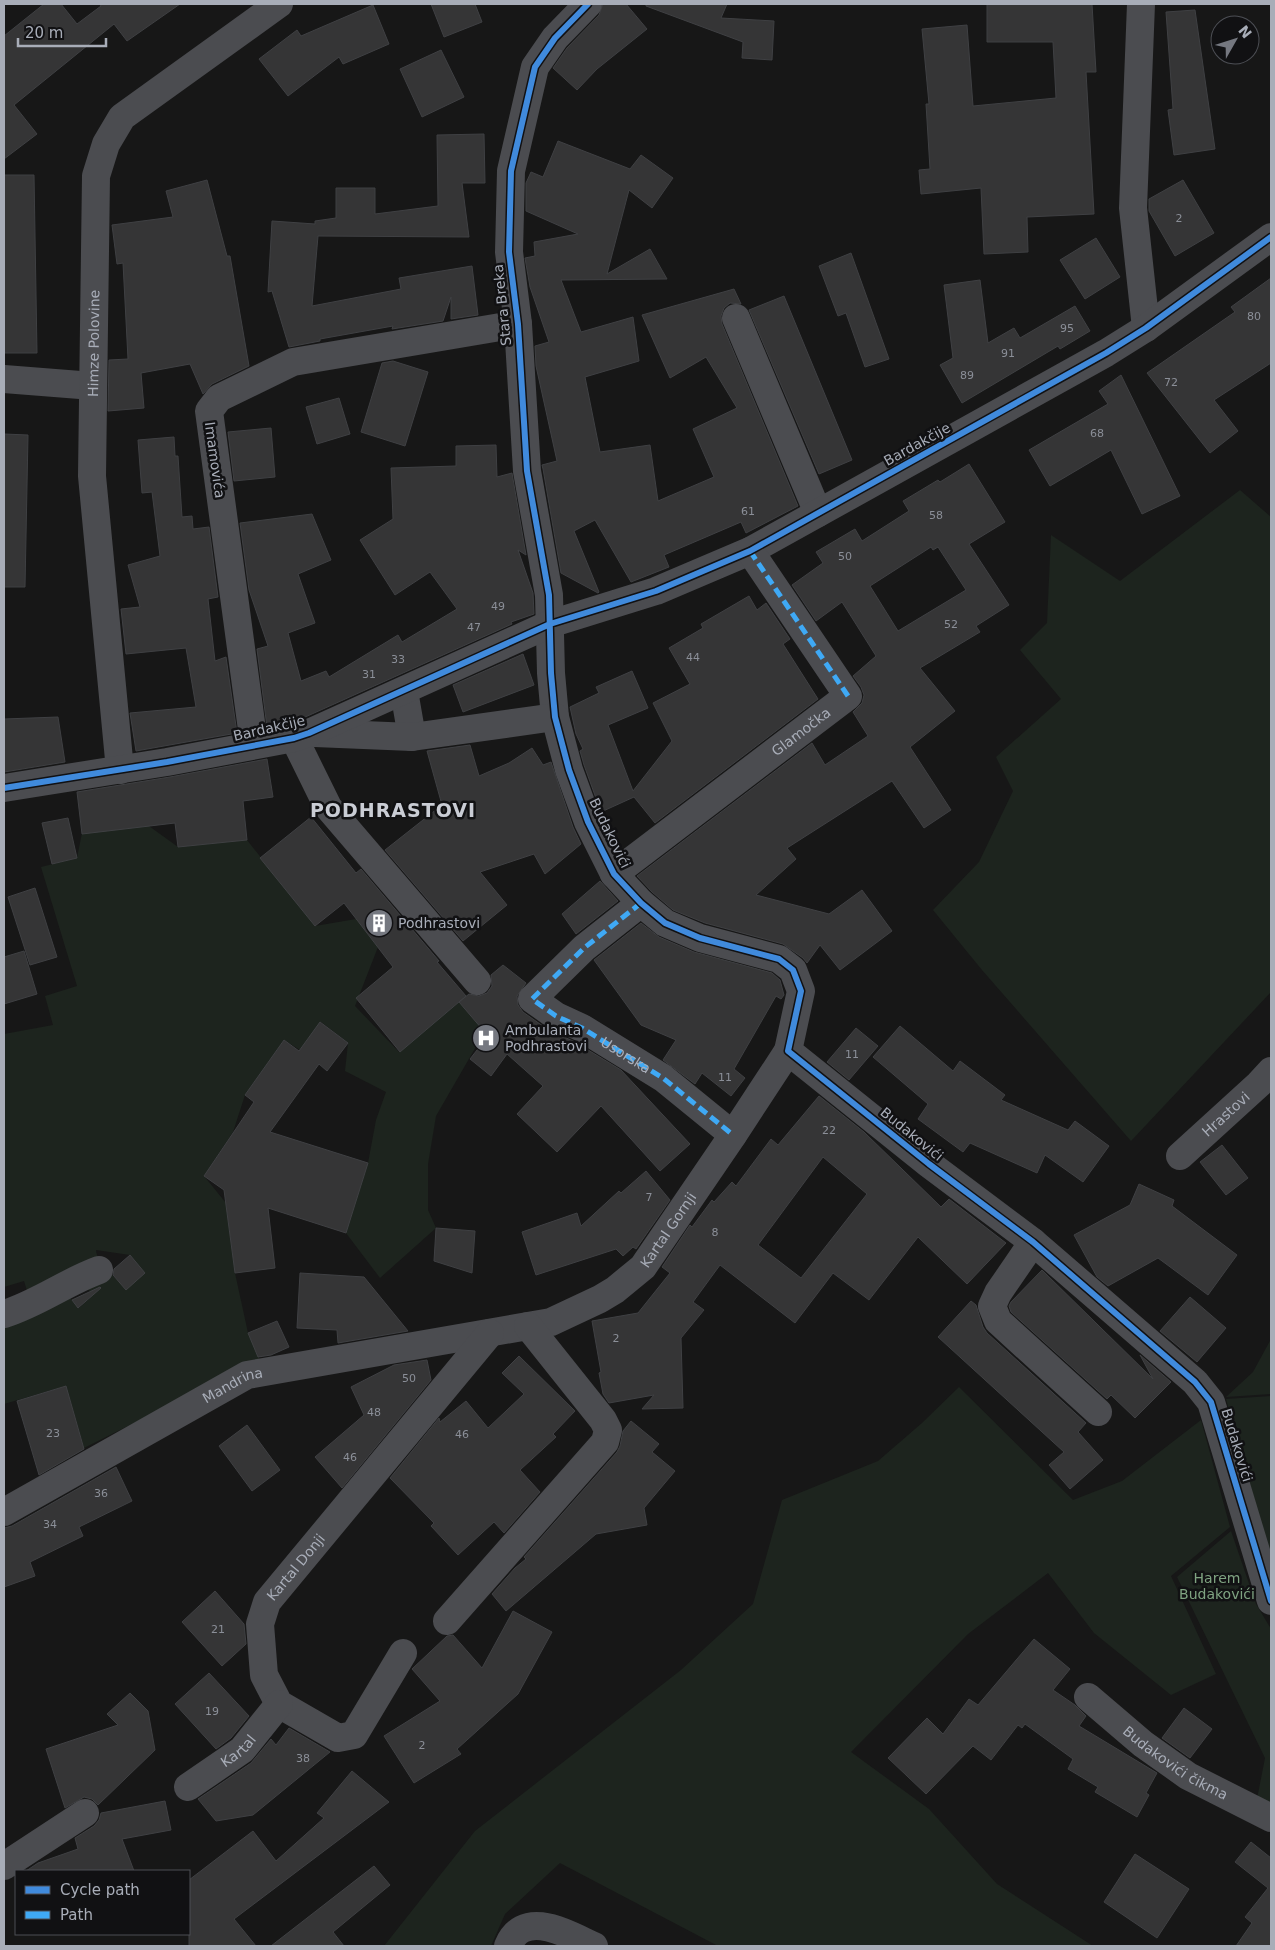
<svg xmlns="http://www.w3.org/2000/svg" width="1275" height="1950" font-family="'DejaVu Sans',sans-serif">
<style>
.green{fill:#1d241e;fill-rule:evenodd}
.building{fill:#353536;stroke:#3f4043;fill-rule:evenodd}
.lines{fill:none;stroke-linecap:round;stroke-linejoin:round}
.minor{stroke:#4b4c50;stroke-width:28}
.quiet{stroke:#3fa9f5;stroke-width:5;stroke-dasharray:10 5;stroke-linecap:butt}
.cycleway-casing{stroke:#111113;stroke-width:9}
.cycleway{stroke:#408adc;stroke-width:6}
.labels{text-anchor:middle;stroke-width:5;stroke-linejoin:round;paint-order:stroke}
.number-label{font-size:11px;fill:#8b8f98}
.street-label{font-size:14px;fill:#a8adb8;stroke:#111113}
.poi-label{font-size:14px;fill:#a8adb8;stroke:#111113;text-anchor:start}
.park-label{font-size:14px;fill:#7fa381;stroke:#111113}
.district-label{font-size:19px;font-weight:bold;letter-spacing:1px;fill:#c9ccd4;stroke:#111113}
</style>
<rect width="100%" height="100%" fill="#171717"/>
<!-- green -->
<path class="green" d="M1240,490L1271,517V992L1131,1141L982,970L933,910L979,862L1013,791L996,757L1061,699L1020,650L1047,623L1051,535L1120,581Z
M149,826L178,847L247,840L315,926L356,919L378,947L355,1006L399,1052L459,1002L485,1031L436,1116L428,1164V1210L436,1228L380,1278L346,1233L368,1163L376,1120L386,1092L345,1071L348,1043L321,1022L300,1050L284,1040L245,1095L233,1132L204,1176L226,1203L235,1273L248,1333L260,1360L84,1448L66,1386L4,1404V1296L7,1305L29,1297L24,1281L4,1287V1034L53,1025L45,996L77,986L41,867L77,858L82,833ZM96,1250L130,1255L126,1289C118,1280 96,1262 96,1250ZM82,1282L93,1295L79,1308L67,1294Z
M1271,1339V1394L1226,1397L1253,1372Z
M959,1387L1073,1500L1122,1481L1201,1420L1230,1527L1171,1576L1216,1674L1171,1695L1094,1633L1048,1573L968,1634L851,1752L929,1809L997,1884L1093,1946H718L560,1863L505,1914L491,1946H384L475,1831L681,1670L753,1604L782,1500L878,1461L922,1423Z
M1271,1396V1558L1226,1399Z
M1231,1531L1256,1604L1271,1629V1806L1257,1799L1265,1758L1177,1577Z"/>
<!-- building -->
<path class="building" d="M44,4H61L77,24L101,6L100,4H180L127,41L114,24L14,105L37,134L4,159V36Z
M431,4H475L482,22L444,37Z
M603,4H626L647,29L597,69L577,90L553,68L567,48L599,15Z
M646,4H727L721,18L774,21L772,60L742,58L743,42L646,6Z
M987,4H1092L1096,72H1086L1094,214L1027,217L1028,252L984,254L981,188L921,194L919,170L930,169L926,104H929L922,29L967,25L973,106L1056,98L1053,42H987Z
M373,5L389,44L343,64L339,57L288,96L259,59L297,30L301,36Z
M1195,10L1215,149L1174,155L1168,110L1173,109L1166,12Z
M441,50L464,97L422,117L400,69Z
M484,134L485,183H462L469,237L318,236L312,306L401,289L399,278L472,266L478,315L451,319V297L443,321L392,329L393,326L320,339V341L289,347L272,291L268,292L272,221L315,224V221L336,218V188H375V214L438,206L437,135Z
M558,141L630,169L641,155L673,178L652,208L629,190L607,274L650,249L667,279L561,280L581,332L633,317L639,361L585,377L600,452L650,445L658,501L714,477L693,429L737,408L706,357L670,378L642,315L734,289L741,304L730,303L724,308L721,316L722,324L798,506L746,533L741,522L664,555L669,567L631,582L595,520L574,531L599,592L598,593L561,573L543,469L542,465L557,461L536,366L535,346L549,342L530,287L525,258L535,256L534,242L578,234L526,211V183L531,172L543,177Z
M4,175H34L37,353H4Z
M207,180L227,256H230L249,366L212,384L203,394L190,364L141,373L144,408L108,411L109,360L128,359L123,263L117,264L112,225L173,217L166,191Z
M1183,180L1214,233L1175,256L1149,211V199Z
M1096,238L1120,277L1085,299L1060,260Z
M851,253L889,359L865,367L846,313L838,316L819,266Z
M1271,278V363L1214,400L1238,431L1210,453L1147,373L1235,312L1231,307Z
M980,280L988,343L1014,328L1020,338L1075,306L1090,331L1060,349L1058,346L962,403L940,365L953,358L944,285Z
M784,296L852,460L819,474L749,310Z
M393,361L428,372L405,446L361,432L382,363Z
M1121,375L1180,496L1142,514L1111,450L1050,486L1029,450L1108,404L1099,391Z
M339,398L350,434L317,444L306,407Z
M271,428L275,477L234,481L228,432Z
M4,434L28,435L25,587H4Z
M174,437L175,456H178L182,517L192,516L193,529L209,527L218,597L208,599L215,661L226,657L237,733L136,751L130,713L196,707L186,648L126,654L121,609L140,607L128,565L160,556L152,492L142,493L138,440Z
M496,445L497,477L512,473L526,555L518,550L533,593L534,614L511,622L512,624L303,718L267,727L257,649L268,646L249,590L240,523L312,514L331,560L298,574L315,623L288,633L301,681L326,671L329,677L398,635L402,642L457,609L430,572L395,595L360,540L393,519L391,468L456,466V446Z
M969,464L1005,522L969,544L1009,605L976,626L980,632L920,668L955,711L910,747L951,810L924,828L892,781L787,848L796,859L756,895L829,914L862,890L892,931L840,970L820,945L807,963L803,958L783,944L705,923L673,910L652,892L637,876L812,743L825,765L868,736L853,712L862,703L864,695L861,687L853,676L876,656L842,602L816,621L792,585L823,563L816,552L855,529L862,541L909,511L903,501L938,480L940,482ZM931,547L933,550L938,547L966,590L898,631L870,586Z
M749,596L757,610L766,603L790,639L783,644L818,699L655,823L634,797L601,812L584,765L580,751L583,749L576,734L570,707L599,693L596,687L632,671L648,708L608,725L633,791L672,741L653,703L690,684L669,648L703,628L701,624Z
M523,654L534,685L463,712L453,685Z
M58,717L65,762L4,772V719Z
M470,745L479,776L509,763L532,748L543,765L551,762L573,827L581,844L545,874L534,854L480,872L507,905L463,941L385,850L442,805L427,751Z
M267,759L273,797L243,801L247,840L178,847L175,823L82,834L77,792L170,777Z
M311,817L356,873L361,869L439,961L437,962L466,996L400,1052L356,998L393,967L344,903L315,926L260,858Z
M68,818L77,858L52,864L42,823Z
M600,881L618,901L576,934L562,914Z
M35,888L57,957L30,965L8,897Z
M641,923L659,937L694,952L772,973L780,980L784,995L781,999L776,996L734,1069L745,1078L731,1096L702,1073L695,1084L663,1060L676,1040L641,1025L594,960Z
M24,951L37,994L4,1004V957Z
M503,965L526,983L517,996L518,1005L523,1012L547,1029L575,1042L621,1070L690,1144L660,1171L601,1106L557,1152L517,1114L543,1086L507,1054L491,1076L470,1059L488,1036L459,1002L469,994L479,996L487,993L492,986L491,975Z
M320,1022L348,1043L327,1071L319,1064L270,1132L368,1163L346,1233L268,1208L275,1268L235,1273L224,1190L204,1176L254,1102L245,1095L284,1040L299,1051Z
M900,1026L953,1071L960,1061L1005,1095L1001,1100L1068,1130L1075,1121L1109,1146L1083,1182L1045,1155L1037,1173L970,1143L963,1152L918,1119L928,1104L873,1057Z
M856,1028L878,1046L849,1080L827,1062Z
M819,1096L864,1132L941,1207L949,1199L1006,1243L967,1284L918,1237L869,1300L833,1273L795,1323L720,1265L693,1302L704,1310L681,1338L683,1408L642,1409L654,1395L609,1403L603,1394L599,1373L601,1372L592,1321L638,1313L670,1273L662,1267L690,1225L692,1227L712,1200L714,1202L732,1182L736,1186L771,1139L778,1145ZM823,1157L867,1194L801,1278L758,1245Z
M1222,1145L1248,1178L1226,1195L1200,1162Z
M646,1171L670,1200L636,1249L633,1247L623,1256L616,1249L536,1275L522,1232L577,1213L581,1226L619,1191L621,1193Z
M1139,1184L1174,1200L1172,1206L1237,1255L1208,1295L1158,1258L1108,1286L1097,1277L1074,1235L1130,1205Z
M436,1228L475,1231L472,1273L434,1261Z
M130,1255L145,1273L126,1290L113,1275L114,1269Z
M1042,1270L1153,1379L1140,1355L1171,1382L1135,1418L1111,1395L1107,1399L1011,1312L1009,1306L1011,1302Z
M300,1273L364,1277L408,1331L338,1343L337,1330L297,1328Z
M100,1287L101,1288L78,1308L72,1300Z
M1190,1297L1226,1328L1197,1362L1160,1331Z
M971,1301L976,1305L983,1327L987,1333L1086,1423L1078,1432L1103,1460L1070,1489L1049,1465L1064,1452L938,1337Z
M277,1321L289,1347L271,1355L258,1357L248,1333Z
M519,1356L575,1411L553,1434L556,1437L520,1470L540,1492L504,1533L494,1522L458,1555L431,1526L434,1523L390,1478L439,1418L440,1422L466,1401L488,1428L524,1394L502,1373Z
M427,1360L431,1380L342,1488L315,1457L364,1415L351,1387L394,1365Z
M66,1386L84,1449L39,1475L17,1401Z
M631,1421L659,1444L652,1452L675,1471L644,1508L647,1525L596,1534L506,1611L492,1594L515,1568L526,1559L524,1557L617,1452L620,1446L623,1431Z
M247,1425L280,1470L252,1491L219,1446Z
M116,1467L132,1501L79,1527L83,1536L30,1562L35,1576L4,1587V1528L12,1526Z
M215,1591L244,1624L246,1644L222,1666L182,1622Z
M513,1611L552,1632L518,1694L457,1749L461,1754L414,1783L384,1736L440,1701L412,1669L447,1636L453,1635L482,1668Z
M1034,1639L1070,1669L1053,1690L1075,1705L1086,1716L1079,1726L1157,1773L1146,1793L1149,1795L1137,1817L1095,1792L1098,1787L1068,1769L1073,1759L1025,1724L1022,1728L1018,1725L991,1760L973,1746L926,1794L888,1758L927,1718L943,1734L969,1699L978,1705Z
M209,1673L249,1716L231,1738L216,1749L175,1704Z
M130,1693L148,1711L155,1750L98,1805L92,1799L84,1797L65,1808L46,1749L118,1725L107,1714Z
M1184,1708L1212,1729L1190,1758L1162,1738Z
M289,1728L330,1752L253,1815L216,1821L198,1799L251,1763L271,1739L276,1745Z
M352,1771L389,1802L234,1919L256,1946H189V1880L253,1831L276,1861L324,1818L317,1813Z
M165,1801L171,1830L122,1839L134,1871H26L38,1863L78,1849L75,1838L94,1826L99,1820L101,1813Z
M1251,1842L1271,1858V1946H1236L1252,1923L1245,1917L1268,1888L1235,1862Z
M1135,1854L1189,1889L1157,1938L1104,1902Z
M374,1866L390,1885L333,1932L344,1946H271Z"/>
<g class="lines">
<!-- minor -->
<g class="minor">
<path d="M588,4L555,38L535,67L511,171L509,252L518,324L527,471L549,595L551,673L555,717L569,770L588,822L614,874L641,903L665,923L700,938L779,959L793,970L801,991L788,1051L929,1164L1033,1242L1195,1382L1211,1402L1271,1601"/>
<path d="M1141,4L1133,208L1146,328"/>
<path d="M736,318L818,513"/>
<path d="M4,379L93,386"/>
<path d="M404,691L412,737"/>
<path d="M315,733L412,737L555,717"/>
<path d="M294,738L328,807L477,981"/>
<path d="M256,744L253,737L209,411L219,398L293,362L518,324"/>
<path id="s1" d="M120,770L92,476L96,176L106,144L122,117L279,4"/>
<path d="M4,788L167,762L294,738L309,733L550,624L656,591L750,551L1106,353L1146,328L1271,237"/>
<path id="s2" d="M614,874L848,696L750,551"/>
<path d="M641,903L584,948L532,999L556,1016L582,1028L663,1078L733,1135"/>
<path id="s3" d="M1180,1156L1259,1084L1271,1071"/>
<path d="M1033,1242L998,1293L992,1306L998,1321L1098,1412"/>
<path d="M4,1314C37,1304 66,1282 99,1270"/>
<path id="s4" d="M4,1512L247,1375L551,1322L600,1299L615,1290L643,1267L733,1135L788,1051"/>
<path d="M447,1621L605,1442L608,1430L603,1420L528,1326"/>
<path id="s5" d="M403,1653L354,1735L338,1738L279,1704L264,1675L260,1624L267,1602L490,1333"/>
<path id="s6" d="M1088,1697L1143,1744L1188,1776L1271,1818"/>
<path id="s7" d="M188,1787L242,1750L279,1704"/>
<path d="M4,1866L85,1813"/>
<path d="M508,1946C524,1907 569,1935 594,1946"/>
</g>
<!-- quiet -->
<g class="quiet">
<path d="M750,551L848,696"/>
<path id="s8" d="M641,903L584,948L532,999L556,1016L582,1028L663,1078L733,1135"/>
</g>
<!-- cycleway casing -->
<g class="cycleway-casing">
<path id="cycleway" d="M588,4L555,38L535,67L511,171L509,252L518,324L527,471L549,595L551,673L555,717L569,770L588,822L614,874L641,903L665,923L700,938L779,959L793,970L801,991L788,1051L929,1164L1033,1242L1195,1382L1211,1402L1271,1601
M4,788L167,762L294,738L309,733L550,624L656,591L750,551L1106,353L1146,328L1271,237"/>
</g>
<!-- cycleway -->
<use href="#cycleway" class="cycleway"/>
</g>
<!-- icons -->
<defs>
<g id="building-disc" transform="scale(1.4375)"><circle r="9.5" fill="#757880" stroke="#111113"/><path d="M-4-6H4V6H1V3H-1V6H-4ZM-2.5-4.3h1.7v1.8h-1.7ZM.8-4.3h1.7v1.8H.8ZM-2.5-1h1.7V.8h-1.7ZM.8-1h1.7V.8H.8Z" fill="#fff"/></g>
<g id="hospital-disc" transform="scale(1.4375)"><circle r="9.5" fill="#757880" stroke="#111113"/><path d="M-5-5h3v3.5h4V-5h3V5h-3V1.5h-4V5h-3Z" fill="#fff"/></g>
</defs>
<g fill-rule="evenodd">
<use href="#building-disc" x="379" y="923"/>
<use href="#hospital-disc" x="486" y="1038"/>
</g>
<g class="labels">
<!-- number labels -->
<g class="number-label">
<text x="1179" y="222">2</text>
<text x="1254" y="320">80</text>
<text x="1067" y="332">95</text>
<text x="1008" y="357">91</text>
<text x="967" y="379">89</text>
<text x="1171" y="386">72</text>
<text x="1097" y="437">68</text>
<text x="748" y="515">61</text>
<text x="936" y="519">58</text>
<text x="845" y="560">50</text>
<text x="498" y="610">49</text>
<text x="951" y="628">52</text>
<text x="474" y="631">47</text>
<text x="693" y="661">44</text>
<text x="398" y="663">33</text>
<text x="369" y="678">31</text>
<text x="852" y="1058">11</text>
<text x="725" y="1081">11</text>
<text x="829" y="1134">22</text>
<text x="649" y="1201">7</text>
<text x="715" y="1236">8</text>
<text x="616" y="1342">2</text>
<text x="409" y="1382">50</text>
<text x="374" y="1416">48</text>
<text x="53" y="1437">23</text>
<text x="462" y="1438">46</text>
<text x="350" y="1461">46</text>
<text x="101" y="1497">36</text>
<text x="50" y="1528">34</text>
<text x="218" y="1633">21</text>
<text x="212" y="1715">19</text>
<text x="422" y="1749">2</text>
<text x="303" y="1762">38</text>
</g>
<!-- street labels -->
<g class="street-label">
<text transform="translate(502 305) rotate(-96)" y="5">Stara Breka</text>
<text dy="5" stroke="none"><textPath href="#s1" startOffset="428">Himze Polovine</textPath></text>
<text transform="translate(917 444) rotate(-29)" y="5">Bardakčije</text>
<text transform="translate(215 460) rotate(82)" y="5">Imamovića</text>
<text transform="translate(269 728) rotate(-13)" y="5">Bardakčije</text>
<text dy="5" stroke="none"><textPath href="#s2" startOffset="235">Glamočka</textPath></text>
<text transform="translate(610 833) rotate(64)" y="5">Budakovići</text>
<text dy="5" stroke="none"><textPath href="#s8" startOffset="255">Usorska</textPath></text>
<text dy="5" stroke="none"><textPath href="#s3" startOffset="62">Hrastovi</textPath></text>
<text transform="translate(912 1134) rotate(39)" y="5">Budakovići</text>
<text dy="5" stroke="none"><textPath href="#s4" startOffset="740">Kartal Gornji</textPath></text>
<text dy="5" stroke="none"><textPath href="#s4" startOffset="262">Mandrina</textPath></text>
<text transform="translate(1237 1445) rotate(73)" y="5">Budakovići</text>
<text dy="5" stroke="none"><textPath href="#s5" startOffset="332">Kartal Donji</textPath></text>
<text dy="5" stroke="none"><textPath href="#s7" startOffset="62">Kartal</textPath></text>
<text dy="5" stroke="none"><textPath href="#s6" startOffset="110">Budakovići čikma</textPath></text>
</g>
<!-- poi labels -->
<g class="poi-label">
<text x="398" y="928">Podhrastovi</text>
<text x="505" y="1035">Ambulanta<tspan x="505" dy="16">Podhrastovi</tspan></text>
</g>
<!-- park labels -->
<g class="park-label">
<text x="1217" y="1583">Harem<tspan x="1217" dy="16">Budakovići</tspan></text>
</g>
<!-- district labels -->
<g class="district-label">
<text x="393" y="817">PODHRASTOVI</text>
</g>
</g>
<!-- border -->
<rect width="1275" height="1950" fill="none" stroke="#a8adb8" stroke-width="10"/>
<!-- legend -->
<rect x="15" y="1870" width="175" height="65" fill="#111113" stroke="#4d4f55"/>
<rect x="25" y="1886" width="25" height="8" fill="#408adc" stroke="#4d4f55"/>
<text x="60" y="1895" font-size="15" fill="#a8adb8">Cycle path</text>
<rect x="25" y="1911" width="25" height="8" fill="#3fa9f5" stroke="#4d4f55"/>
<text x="60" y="1920" font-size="15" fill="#a8adb8">Path</text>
<!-- north arrow -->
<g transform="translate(1235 40) rotate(51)"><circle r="24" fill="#111113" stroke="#4d4f55"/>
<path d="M0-4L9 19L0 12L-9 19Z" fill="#757880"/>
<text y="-8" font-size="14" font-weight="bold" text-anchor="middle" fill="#a8adb8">N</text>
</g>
<!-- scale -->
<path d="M18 38v8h88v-8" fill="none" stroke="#a8adb8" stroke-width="2.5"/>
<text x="25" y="38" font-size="15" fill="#a8adb8" stroke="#111113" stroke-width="4" paint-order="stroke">20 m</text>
</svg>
